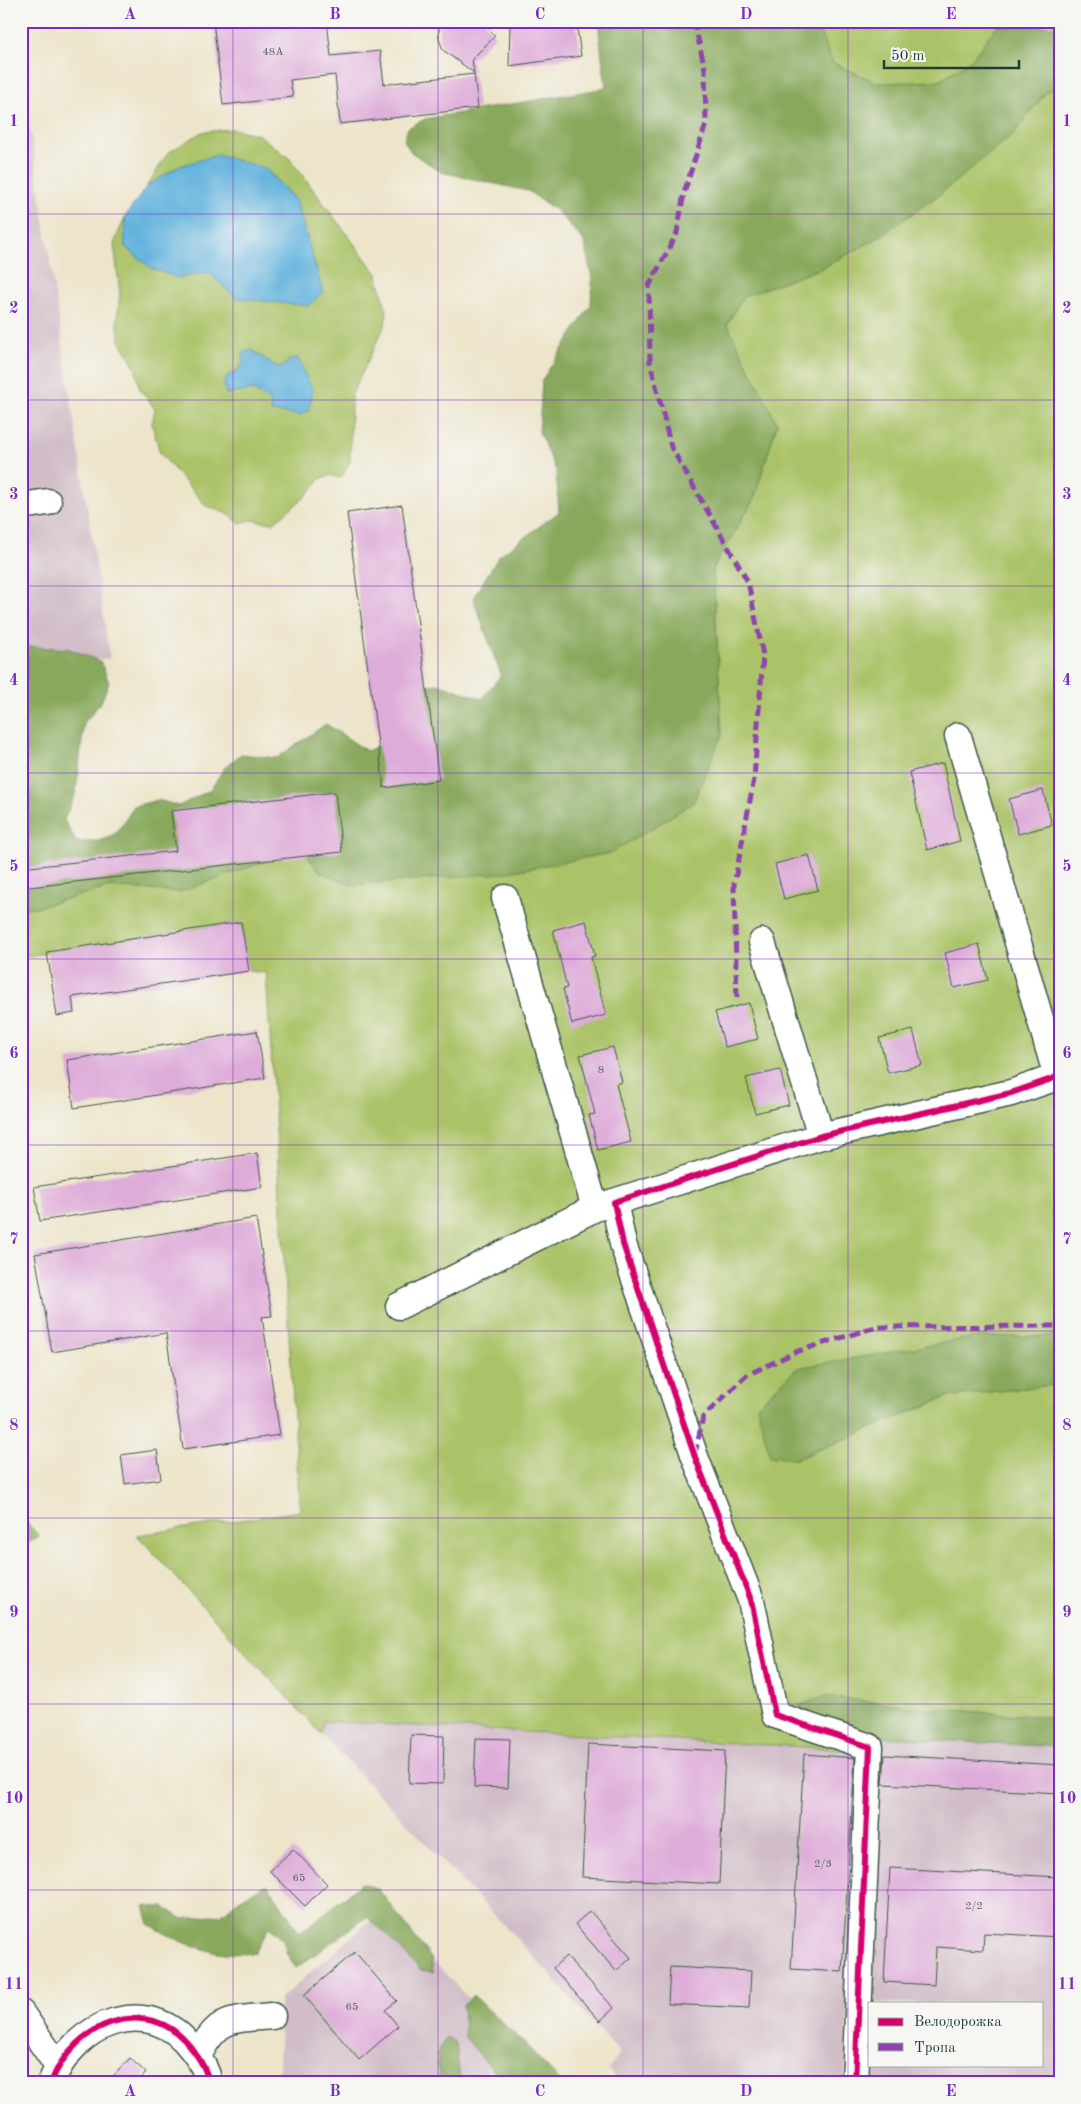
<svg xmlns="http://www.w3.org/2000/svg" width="1081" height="2104" font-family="'Old Standard TT',serif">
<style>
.industrial{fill:#d1bdc8;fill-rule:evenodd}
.green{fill:#abc368;stroke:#65804e;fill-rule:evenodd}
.forest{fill:#88a95c;stroke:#547348}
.water{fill:#64b3de;stroke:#427889}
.building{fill:#deacd9}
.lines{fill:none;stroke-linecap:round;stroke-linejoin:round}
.minor-casing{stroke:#3e564a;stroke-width:29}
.minor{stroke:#fff;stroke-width:26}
.quiet{stroke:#8e44ad;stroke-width:5;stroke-dasharray:10 5;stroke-linecap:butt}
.cycleway-casing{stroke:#f6f6f2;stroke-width:9}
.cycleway{stroke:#d6006c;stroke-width:6}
.grid{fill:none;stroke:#7b2cbf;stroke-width:1;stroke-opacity:0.55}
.labels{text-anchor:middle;stroke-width:5;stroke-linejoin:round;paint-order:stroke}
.number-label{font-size:11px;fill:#4f595d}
.neatline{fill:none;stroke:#7b2cbf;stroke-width:2}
.grid-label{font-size:16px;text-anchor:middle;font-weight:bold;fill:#7b2cbf}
</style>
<rect width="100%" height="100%" fill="#f6f6f2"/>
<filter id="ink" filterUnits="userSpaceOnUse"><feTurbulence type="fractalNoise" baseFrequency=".02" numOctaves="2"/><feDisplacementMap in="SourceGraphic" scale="10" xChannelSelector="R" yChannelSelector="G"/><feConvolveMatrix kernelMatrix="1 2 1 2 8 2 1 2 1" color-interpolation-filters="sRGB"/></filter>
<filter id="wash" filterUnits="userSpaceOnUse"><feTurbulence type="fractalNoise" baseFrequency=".0096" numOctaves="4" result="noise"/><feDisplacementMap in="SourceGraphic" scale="20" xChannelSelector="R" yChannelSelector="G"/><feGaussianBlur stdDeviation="1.12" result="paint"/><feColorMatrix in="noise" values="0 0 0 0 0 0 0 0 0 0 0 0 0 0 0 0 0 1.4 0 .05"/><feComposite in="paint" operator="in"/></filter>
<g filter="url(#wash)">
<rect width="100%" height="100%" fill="#ede5ca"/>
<!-- industrial -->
<path class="industrial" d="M21,68L110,658L21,668Z
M323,1721L861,1750L845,2083H621L608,2069L620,2053L521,1943L321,1734Z
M878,1737L1060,1747V2083H864ZM870,2003H1042V2065H870Z
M385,1908L486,2018L489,2083H279L280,1999Z"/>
<!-- green -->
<path class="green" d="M815,21H1060V27L997,26L972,59L939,81L877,84L833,63Z
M1060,86V1336L977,1337L796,1459L947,1397L1060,1384V1718L911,1707L825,1696L807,1723L878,1737L861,1750L323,1721L321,1734L137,1535L300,1511L266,973L249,971L241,922L21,957V908L38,907L110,887L180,892L301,848L722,735L713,568L754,499L777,424L727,325L743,296L822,268L876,239L939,195L1015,132L1047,91Z
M233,129L259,135L290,159L377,274L387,312L385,325L351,396L350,461L341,478L330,475L320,479L305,497L273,523L251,520L240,523L228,514L206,506L160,453L152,424L155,409L140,389L135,367L120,340L117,320L120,294L114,244L125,217V247L178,278L208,272L236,298L323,292L296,201L265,168L179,166L147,186L168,153L202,132ZM251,349L273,365L283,367L289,360L270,402L254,390L226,394L227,376L237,371Z"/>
<!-- forest -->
<path class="forest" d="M600,21H815L833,63L878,83L939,81L972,59L997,26L1060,27V86L1047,91L1015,132L939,195L876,239L822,268L744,296L727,324L777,423L754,499L713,568L722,735L693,803L611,853L504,873L352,885L320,872L301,848L180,892L110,887L38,907L21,908V646L69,649L101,662L109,683L101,702L84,723L76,792L64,820L76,842C113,842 115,837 134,806L158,800L179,806L210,790L225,767L241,754L277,758L326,724L367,751L378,746L417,686L441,684L482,699L501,675L473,598L499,556L559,512L556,470L539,432L542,380L591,305L592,278L584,241L557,211L528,191L441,172L411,152L404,140L408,128L425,119L606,88L599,33Z
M1060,1336V1384L946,1397L796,1459L770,1457L757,1406L797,1368L977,1337Z
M21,1516L39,1536L21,1548Z
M825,1696L911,1707L1060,1718V1747L878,1737L807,1723L800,1705Z
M362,1883L378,1889L431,1958L433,1972L420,1970L382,1930L367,1917L296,1968L287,1954L283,1940L269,1927L255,1953C215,1957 183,1945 149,1924L144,1906L164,1907L183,1919L221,1915L239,1900L267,1884L300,1933Z
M473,1995L525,2044L562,2083H503L465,2037L463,2006Z
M447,2037L456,2043L460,2083H440L437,2054Z"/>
<!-- water -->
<path class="water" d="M218,155L265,168L296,201L323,292L308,306L236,298L208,272L178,278L151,268L125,247V217L147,186L179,166Z
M251,349L273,365L283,367L289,360L298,358L313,391L309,410L301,415L271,412L270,402L254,390L226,394L224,385L227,376L237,371L243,363V353Z"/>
<g id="blocks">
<!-- building -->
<path class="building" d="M213,21H327L331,56L380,51L384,84L474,74L478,108L340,124L335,75L290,80L293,97L223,105Z
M443,21H483L495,36L472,59L474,73L443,50L439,39V27Z
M510,21H576L581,56L509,66Z
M402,505L439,780L384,788L347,513Z
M943,763L960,841L927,850L909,772Z
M1043,790L1052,825L1018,834L1009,799Z
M335,792L342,852L21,888V868L176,851L171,811Z
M809,855L818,890L784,899L775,864Z
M586,921L595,956L591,957L606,1015L572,1024L563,989L567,988L553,930Z
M241,922L249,971L72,997L74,1013L57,1016L47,952Z
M979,944L988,980L954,988L945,953Z
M749,1003L758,1039L725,1047L715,1012Z
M913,1030L922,1065L888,1073L879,1038Z
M257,1031L265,1078L74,1108L67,1060Z
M613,1047L622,1082L616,1084L631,1142L598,1150L589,1115L595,1114L580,1055Z
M780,1070L789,1105L755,1113L746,1078Z
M257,1153L262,1187L40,1221L34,1187Z
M256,1218L272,1316L262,1317L280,1435L183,1449L166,1333L52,1352L35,1254Z
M157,1450L161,1479L125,1484L121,1455Z
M411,1735L444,1736L443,1784L409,1783Z
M476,1738L510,1739L508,1788L474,1787Z
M588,1744L725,1751L719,1884L582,1877Z
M804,1754L855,1758L842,1972L791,1969Z
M885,1755L1060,1765V1793L883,1784Z
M293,1849L327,1884L305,1906L270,1871Z
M890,1868L1060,1877V1937L984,1933L983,1950L936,1947L934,1985L884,1982Z
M590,1911L631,1958L616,1971L575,1924Z
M355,1952L397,2001L385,2010L398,2026L359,2060L304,1995Z
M566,1956L614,2008L600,2021L553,1968Z
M670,1967L751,1971L749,2008L668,2004Z
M130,2058L146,2073L137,2083H107Z"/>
</g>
</g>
<g filter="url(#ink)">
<use href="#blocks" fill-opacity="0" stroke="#3e564a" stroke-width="1"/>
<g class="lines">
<!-- minor casing -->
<g class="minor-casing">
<path id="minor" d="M21,506L48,502
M958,736L1057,1077
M505,898L595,1208
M762,942L821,1136
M614,1202L623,1244L695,1457L751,1600L775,1715L870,1747L855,2083
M399,1306L595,1208L821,1136L1011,1093L1060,1076
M21,2013L58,2066
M198,2056C218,2016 231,2020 272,2016
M51,2083C73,2023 149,1991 192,2049C200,2059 207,2070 209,2083"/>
</g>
<!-- minor -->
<use href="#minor" class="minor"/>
<!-- quiet -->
<path class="quiet" d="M694,21L705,69L706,124L684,193L677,233L649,286L650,361L671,447L748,582L763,655L754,779L734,885L737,1002
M695,1454L703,1417L747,1375L798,1351L876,1327L1060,1326"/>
<!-- cycleway casing -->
<g class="cycleway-casing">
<path id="cycleway" d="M51,2083C73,2023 149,1991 192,2049C200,2059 207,2070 209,2083
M855,2083L870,1747L775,1715L751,1600L695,1457L623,1244L614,1202L821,1136L1011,1093L1060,1076"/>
</g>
<!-- cycleway -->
<use href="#cycleway" class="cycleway"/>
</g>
</g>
<!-- grid -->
<path class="grid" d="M233,21V2083M438,21V2083M643,21V2083M848,21V2083M21,214H1060M21,400H1060M21,586H1060M21,773H1060M21,959H1060M21,1145H1060M21,1331H1060M21,1518H1060M21,1704H1060M21,1890H1060"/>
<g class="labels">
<!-- number labels -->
<g class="number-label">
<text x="273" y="55">48А</text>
<text x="601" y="1073">8</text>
<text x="823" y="1867">2/3</text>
<text x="299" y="1881">65</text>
<text x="974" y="1909">2/2</text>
<text x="352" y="2010">65</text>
</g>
</g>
<!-- margin -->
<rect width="1081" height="2104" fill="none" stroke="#f6f6f2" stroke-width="55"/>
<!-- legend -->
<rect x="868" y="2002" width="175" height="65" fill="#f6f6f2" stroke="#a0aca6"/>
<rect x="878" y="2018" width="25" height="8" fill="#d6006c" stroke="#a0aca6"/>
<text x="914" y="2026" font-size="15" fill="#1f3d34">Велодорожка</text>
<rect x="878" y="2043" width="25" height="8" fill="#8e44ad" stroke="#a0aca6"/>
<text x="914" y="2052" font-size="15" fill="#1f3d34">Тропа</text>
<!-- scale -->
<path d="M884 60v8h135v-8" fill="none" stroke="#1f3d34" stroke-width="2.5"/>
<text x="891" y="60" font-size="15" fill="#1f3d34" stroke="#f6f6f2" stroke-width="4" paint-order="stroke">50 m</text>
<rect x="28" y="28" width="1026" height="2048" class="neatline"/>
<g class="grid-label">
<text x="130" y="19">A</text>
<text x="335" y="19">B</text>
<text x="540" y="19">C</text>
<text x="746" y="19">D</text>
<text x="951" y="19">E</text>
<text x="14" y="126">1</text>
<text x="1067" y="126">1</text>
<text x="14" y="313">2</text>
<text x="1067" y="313">2</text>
<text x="14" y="499">3</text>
<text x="1067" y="499">3</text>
<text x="14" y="685">4</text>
<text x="1067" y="685">4</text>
<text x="14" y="871">5</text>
<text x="1067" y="871">5</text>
<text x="14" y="1058">6</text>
<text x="1067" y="1058">6</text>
<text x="14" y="1244">7</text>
<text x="1067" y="1244">7</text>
<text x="14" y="1430">8</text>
<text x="1067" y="1430">8</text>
<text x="14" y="1617">9</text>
<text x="1067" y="1617">9</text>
<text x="14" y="1803">10</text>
<text x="1067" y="1803">10</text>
<text x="14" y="1989">11</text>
<text x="1067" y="1989">11</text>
<text x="130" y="2096">A</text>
<text x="335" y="2096">B</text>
<text x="540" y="2096">C</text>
<text x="746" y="2096">D</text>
<text x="951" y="2096">E</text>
</g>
</svg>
